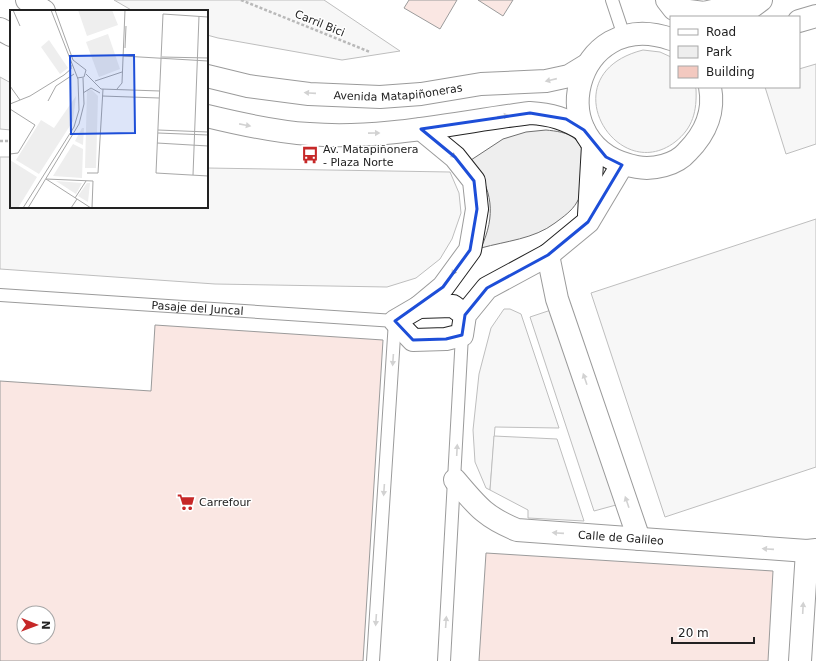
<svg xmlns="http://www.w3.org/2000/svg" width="816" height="661" font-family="'DejaVu Sans',sans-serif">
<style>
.green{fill:#eee;stroke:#6f6f6f}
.parking{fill:#ededed;stroke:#6f6f6f}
.building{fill:#f3c9c0;stroke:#222;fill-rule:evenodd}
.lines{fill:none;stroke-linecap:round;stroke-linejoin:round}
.service-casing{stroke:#222;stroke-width:14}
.minor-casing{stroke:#222;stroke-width:24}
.tertiary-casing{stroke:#222;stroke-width:24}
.path{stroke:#646464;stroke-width:2.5;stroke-dasharray:3 2;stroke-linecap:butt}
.service{stroke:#fff;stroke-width:12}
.minor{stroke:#fff;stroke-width:22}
.tertiary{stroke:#fff;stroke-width:22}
.oneway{fill:#9c9c9c}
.marked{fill:none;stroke:#1d4ed8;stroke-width:3;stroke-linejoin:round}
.labels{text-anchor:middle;stroke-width:3;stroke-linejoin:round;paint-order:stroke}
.street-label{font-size:11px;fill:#222;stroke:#fff}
.poi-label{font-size:11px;fill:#222;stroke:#fff;text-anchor:start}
.inset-road{fill:none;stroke:#a7a7a7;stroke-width:1}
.view{fill:#1d4ed8;fill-opacity:0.15;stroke:#1d4ed8;stroke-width:2}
.inset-edge{fill:none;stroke:#222;stroke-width:2}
</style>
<rect width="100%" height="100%" fill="#fff"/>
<!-- green -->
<path class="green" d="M114,0H324L400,51L342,60L218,38L207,35V11H133Z
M643,50L660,52L671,57V87H695L696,89C697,111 693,128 675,142C616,187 548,74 643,50Z
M0,77L11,83V130L0,129Z
M546,130C555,131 568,132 575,139C590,152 587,186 577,202C572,211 563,217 555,223C534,239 506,241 481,248C496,215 493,190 471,160L503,139L526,132Z
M0,157H11V207H207V168L450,172L459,193L461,213L452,239L440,259L416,278L387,287L215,284L0,269Z
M816,219V467L665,517L591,293Z
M504,309H510L521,314L559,428L495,427L490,490L486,488L475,462L473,430L479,374L491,328Z"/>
<!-- parking -->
<path class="parking" d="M816,64V144L786,154L765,87H799V69Z
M560,307L627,502L594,511L530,317Z
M494,436L557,439L584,521L528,518V510L490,490Z"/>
<!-- building -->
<path class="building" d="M409,0H457L440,29L404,8Z
M478,0H513L503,16Z
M155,325L383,340L363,661H0V381L151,391ZM24,613H48V637H24Z
M486,553L773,571L768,661H479Z"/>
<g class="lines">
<!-- service casing -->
<g class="service-casing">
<g id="service">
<path d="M612,0L624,36"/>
<path id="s1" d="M0,295L395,321L373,661"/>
<path d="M444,661L462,335"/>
</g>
</g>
<!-- minor casing -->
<g class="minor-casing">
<g id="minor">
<path d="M667,0L674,9L704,13L759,0"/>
<path d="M589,215L593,145"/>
<path d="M548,255L557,299L639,539"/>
<path d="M419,307L443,287L470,250L477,209L474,181L455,157L421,129"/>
<path d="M465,315L453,306L419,307L395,321L413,340L446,339L462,335L465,315L487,288L548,255L588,222L622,165"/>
<path id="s2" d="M455,480C477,506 485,517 517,530L807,551L816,550"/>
<path d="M800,661L807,551"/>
</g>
</g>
<!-- tertiary casing -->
<g class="tertiary-casing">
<g id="tertiary">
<path d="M27,0L44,11"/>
<path d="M738,17L761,0"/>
<path d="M799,21L816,16"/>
<path d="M0,29L11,35"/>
<path d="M671,39C574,5 537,149 637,167C653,170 676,165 687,152C705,134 715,113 710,87"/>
<path id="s3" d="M207,76L248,86L309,94L380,97L421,94L481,84L546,81L569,76L587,65"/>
<path d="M207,116C240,124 275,132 309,134C382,140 458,122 530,113C551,114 566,119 584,130"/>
</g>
</g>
<!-- path -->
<path class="path" d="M241,0L370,52
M0,141H11"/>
<!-- service -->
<use href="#service" class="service"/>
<!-- minor -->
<use href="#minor" class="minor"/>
<!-- tertiary -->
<use href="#tertiary" class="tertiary"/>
</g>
<!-- one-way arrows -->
<defs><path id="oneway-solid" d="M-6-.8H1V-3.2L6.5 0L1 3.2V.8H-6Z"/></defs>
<g class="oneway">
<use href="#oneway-solid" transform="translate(551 80) rotate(167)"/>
<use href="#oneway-solid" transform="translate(310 93) rotate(-176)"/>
<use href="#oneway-solid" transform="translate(503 116) rotate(-8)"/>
<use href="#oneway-solid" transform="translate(245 125) rotate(11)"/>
<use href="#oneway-solid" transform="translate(374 133) rotate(-1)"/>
<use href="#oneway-solid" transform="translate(451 154) rotate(42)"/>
<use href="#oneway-solid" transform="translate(455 270) rotate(126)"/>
<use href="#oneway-solid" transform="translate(393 360) rotate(94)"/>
<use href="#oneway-solid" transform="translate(585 379) rotate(-109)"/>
<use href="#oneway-solid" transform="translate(457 450) rotate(-87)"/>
<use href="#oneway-solid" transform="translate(384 490) rotate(94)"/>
<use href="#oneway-solid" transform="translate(627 502) rotate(-109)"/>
<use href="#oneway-solid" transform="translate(558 533) rotate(-176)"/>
<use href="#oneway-solid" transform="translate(768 549) rotate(-176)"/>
<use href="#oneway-solid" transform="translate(803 608) rotate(-87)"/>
<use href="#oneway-solid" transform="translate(376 620) rotate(94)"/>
<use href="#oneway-solid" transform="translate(446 622) rotate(-86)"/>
</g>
<!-- marked area -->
<path d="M0 0H816V661H0ZM530,113L566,119L584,130L606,157L622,165L588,222L548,255L487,288L465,315L462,335L446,339L413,340L395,321L443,287L470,250L477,209L474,181L455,157L421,129Z" fill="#fff" fill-opacity=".55" fill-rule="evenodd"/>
<path class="marked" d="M530,113L566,119L584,130L606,157L622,165L588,222L548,255L487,288L465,315L462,335L446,339L413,340L395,321L443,287L470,250L477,209L474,181L455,157L421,129Z"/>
<!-- icons -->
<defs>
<g id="bus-bare" transform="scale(1.38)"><path d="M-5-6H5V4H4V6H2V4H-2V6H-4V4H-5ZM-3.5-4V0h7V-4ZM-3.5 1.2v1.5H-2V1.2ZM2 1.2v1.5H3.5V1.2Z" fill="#c62828" stroke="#fff" stroke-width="2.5" paint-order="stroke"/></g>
<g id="supermarket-bare" transform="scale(1.38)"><path d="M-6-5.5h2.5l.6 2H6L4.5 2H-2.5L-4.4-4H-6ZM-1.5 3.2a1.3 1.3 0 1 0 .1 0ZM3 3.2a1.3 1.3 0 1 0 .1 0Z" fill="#c62828" stroke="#fff" stroke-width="2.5" paint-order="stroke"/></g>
</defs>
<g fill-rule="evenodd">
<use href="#bus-bare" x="310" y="155"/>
<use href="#supermarket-bare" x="186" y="502"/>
</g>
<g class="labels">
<!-- street labels -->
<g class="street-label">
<text transform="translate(320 23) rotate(22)" y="4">Carril Bici</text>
<text dy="4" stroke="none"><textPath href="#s3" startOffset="193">Avenida Matapiñoneras</textPath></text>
<text dy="4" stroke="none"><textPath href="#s1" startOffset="198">Pasaje del Juncal</textPath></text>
<text dy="4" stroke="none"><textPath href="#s2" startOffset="185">Calle de Galileo</textPath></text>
</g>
<!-- poi labels -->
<g class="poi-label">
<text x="323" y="153">Av. Matapiñonera<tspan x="323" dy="13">- Plaza Norte</tspan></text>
<text x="199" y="506">Carrefour</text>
</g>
</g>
<!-- overview -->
<g transform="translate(10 10)">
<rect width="198" height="198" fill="#fff"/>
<path d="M68,0H102L108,15L77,26ZM98,24L110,59L89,67L76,32ZM39,30L58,58L50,64L31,37ZM81,79L88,86L86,158H75L77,80ZM66,86L63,111L29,164L6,150L31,110L44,118ZM72,118H74L73,135L65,131ZM63,134L73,139L72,168L43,166ZM0,150L27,167L8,198H0ZM46,171L72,173L66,184ZM77,173H80L78,192L68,186Z" fill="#eee"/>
<path class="inset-road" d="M3,0L10,16M45,0L63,50L76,60L74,67L67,68M198,7L153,4L146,163L198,166M115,38L116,16M113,46L198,51M152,47L198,48M76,64L91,79L150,81M85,71L112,62M0,76L10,90M107,79L112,73L115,0M73,83L81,78L90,83M92,86L149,88M38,91L46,76L64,64M0,94L20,86L54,65L61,59V55M0,99L25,115L8,143L0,144M148,120L198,122M148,123L198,125M147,133L198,136M77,163H88L93,79M183,165L189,6M65,188L76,171M67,189L36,169L83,171L82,198M13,198L64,117L69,100L68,69L41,0M18,198L69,114L74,94L73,68M61,198L67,189L81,198"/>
<path class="view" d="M124,45L125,123L61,124L60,46Z"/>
<rect width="198" height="198" class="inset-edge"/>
</g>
<!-- legend -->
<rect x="670" y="16" width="130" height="72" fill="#ffffff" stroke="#a7a7a7"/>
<rect x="678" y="29" width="20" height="6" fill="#ffffff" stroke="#a7a7a7"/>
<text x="706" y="36" font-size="12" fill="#222222">Road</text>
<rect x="678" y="46" width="20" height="12" fill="#eeeeee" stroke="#a7a7a7"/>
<text x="706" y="56" font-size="12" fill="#222222">Park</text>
<rect x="678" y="66" width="20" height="12" fill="#f3c9c0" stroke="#a7a7a7"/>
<text x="706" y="76" font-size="12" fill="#222222">Building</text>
<!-- north arrow -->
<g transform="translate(36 625) rotate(91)"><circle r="19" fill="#ffffff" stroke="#a7a7a7"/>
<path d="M0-3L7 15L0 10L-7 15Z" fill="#c62828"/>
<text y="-6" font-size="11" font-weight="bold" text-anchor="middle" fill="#222222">N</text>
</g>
<!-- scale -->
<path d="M672 637v6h82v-6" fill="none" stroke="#222222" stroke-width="2"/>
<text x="678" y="637" font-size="12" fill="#222222" stroke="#ffffff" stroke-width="3" paint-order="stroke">20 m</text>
</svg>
